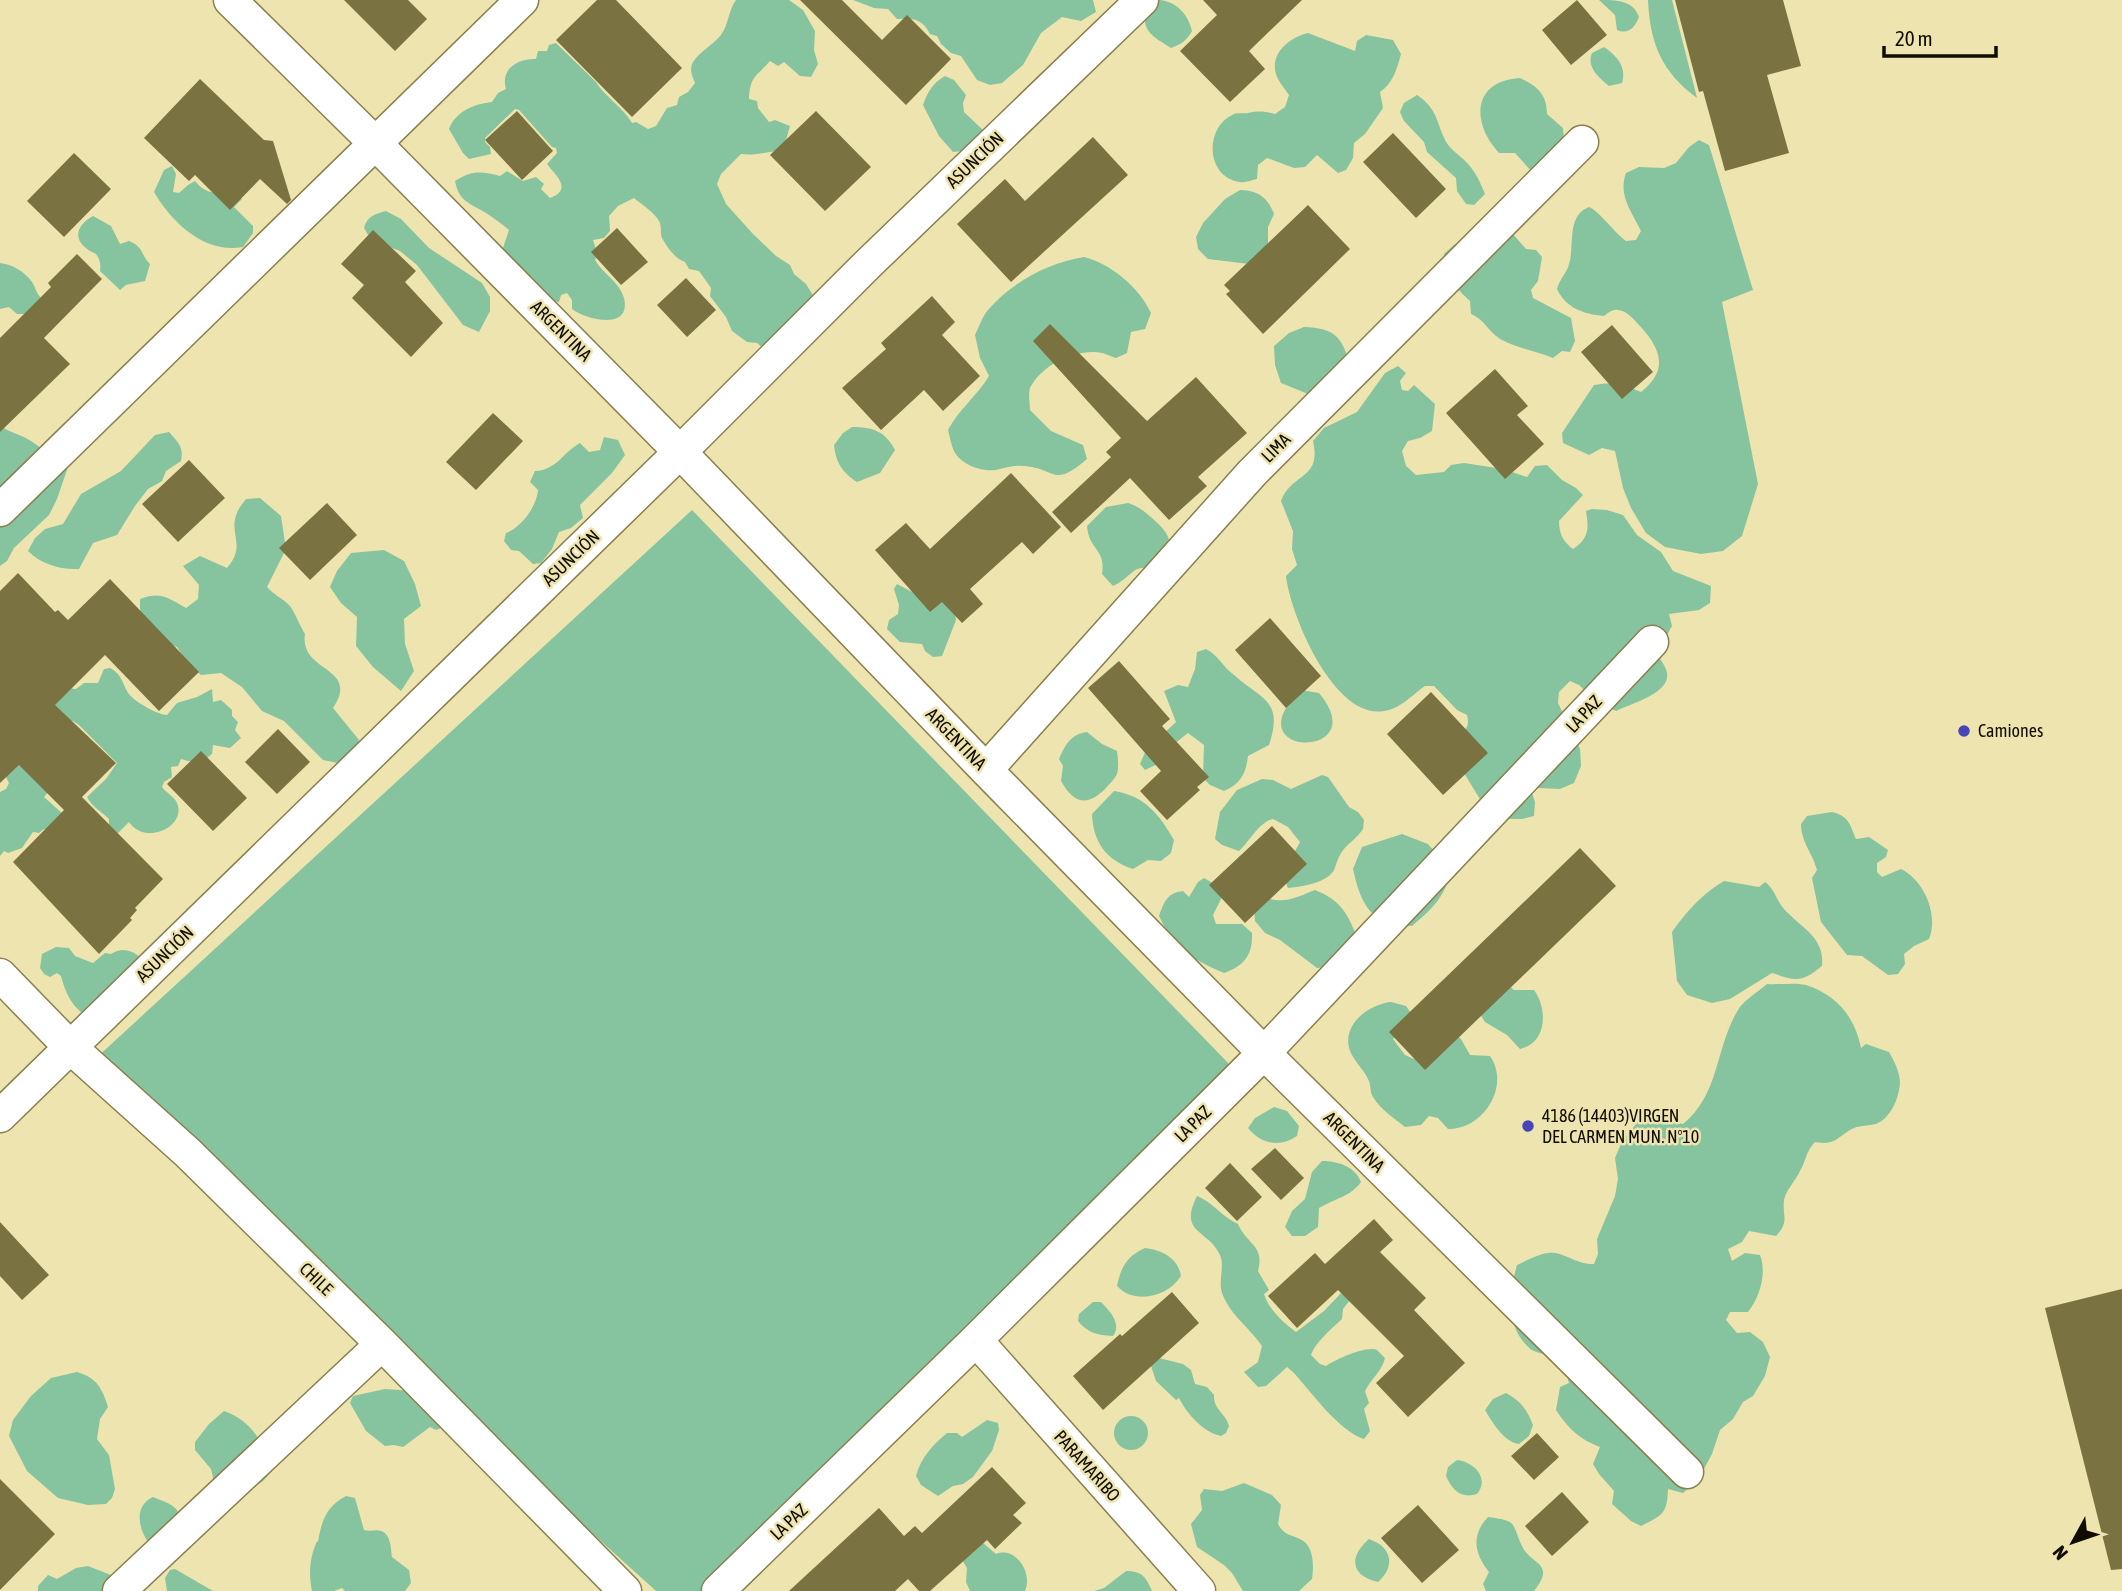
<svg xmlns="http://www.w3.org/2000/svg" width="2122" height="1591" font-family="'Asap Condensed',sans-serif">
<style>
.green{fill:#86c4a0}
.building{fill:#7b7241}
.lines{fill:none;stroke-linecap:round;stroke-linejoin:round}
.minor-casing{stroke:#897f4e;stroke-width:35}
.minor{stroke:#fff;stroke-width:32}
.poi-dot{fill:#4743b9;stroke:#eee4af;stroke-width:2.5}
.labels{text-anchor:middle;stroke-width:5;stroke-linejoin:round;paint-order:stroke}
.street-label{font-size:18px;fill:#100c00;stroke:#eee4af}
.poi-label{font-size:18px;fill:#100c00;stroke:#eee4af;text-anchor:start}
</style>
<rect width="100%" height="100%" fill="#eee4af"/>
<!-- green -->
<path class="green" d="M736,0H789L803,10L815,31L814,50L818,64L811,77L800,76L784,62L778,66L770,61C756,77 750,76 749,99L757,101L758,108L769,122L775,120L790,126L783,151C766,151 758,156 741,154L721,174L717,184L726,204L753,234L776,256L790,265L794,274L806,284L814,297L764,349L757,343L747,342L732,331L726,317L710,296L711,288L699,271L689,269L685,262C674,258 667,247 662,238C660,233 662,226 659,221C655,213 641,204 634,198L618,206L609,216L610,231L604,238L593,240L598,255L595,260C603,274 619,281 624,298C632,331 586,320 572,309V300L567,293L561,295L559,302L551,301L501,254L509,230C502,224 494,218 486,213C470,203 459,202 455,181C471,170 482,171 500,176L507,171L523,181L536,177L544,184L541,189L550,198C573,189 556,176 547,164L557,153L556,148L552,147L519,110L515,109L485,138V142L490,147L491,154L469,159L463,153L449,129C456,111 474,104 492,102L498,93L506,89C500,69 518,58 536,59L538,51H547L549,45L556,43L596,82C605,97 623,107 632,123L636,122L648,129L656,126L667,108L677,105L679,97L688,92L695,83C692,76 689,69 693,62C699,52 713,45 721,35C729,24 728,11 736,0Z
M853,0H1093L1096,12L1081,21L1062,17L1041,33L1023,65L1002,83L990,85L977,80L961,56L951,53L941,44L937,36L930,34C922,18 913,18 897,19L888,9L874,8Z
M1160,0C1177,2 1188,14 1192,31C1186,41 1182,44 1171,48C1150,35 1140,30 1147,5Z
M1599,0C1617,0 1633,0 1639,17C1635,27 1629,35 1617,30L1615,15Z
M1648,0H1672L1697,98C1662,72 1650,44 1648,0Z
M1308,33L1355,51L1357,41L1366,35L1393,40L1401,54C1397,69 1393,83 1380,92L1383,108L1365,134L1354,143L1353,158L1346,170L1338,173L1317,155L1305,167L1294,168L1267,158L1258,165L1257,179C1252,180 1245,183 1240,182C1206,177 1204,129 1232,115C1237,112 1242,114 1248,113C1258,111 1264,111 1275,114L1285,107L1289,95C1284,88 1275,77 1275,69C1273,50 1292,37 1308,33Z
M1604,47C1617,56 1627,67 1622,83L1609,86C1599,78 1586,67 1592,53Z
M945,76L954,80L966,95L963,103L964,112L983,130L981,139L963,151L953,152L939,136L923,105C928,91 933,83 945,76Z
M1520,78C1537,86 1547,94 1547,114L1563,128L1564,140L1532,172L1515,153H1499C1471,123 1472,81 1520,78Z
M1417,95C1441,111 1436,128 1449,146C1455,153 1463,158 1469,165C1476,173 1481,184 1485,194L1474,205L1466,204L1457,191L1456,178L1427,152L1424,142L1404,121L1400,112L1404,103Z
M1699,140L1709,145L1753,290L1722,302L1758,484L1742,536L1723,551L1701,554L1665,547L1646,533L1631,508L1623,488L1615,451L1602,448L1589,455L1563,443L1562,433L1594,385C1612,381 1625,385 1641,392C1669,370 1661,349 1640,326C1634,320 1628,311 1618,310C1613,309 1608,313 1604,316C1583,314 1566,308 1557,289C1560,278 1567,273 1569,264C1575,245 1566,216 1589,207C1599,211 1615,233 1626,241L1636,240L1641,231C1631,211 1618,195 1626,173L1639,167L1664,168L1676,163L1689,147Z
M172,166L176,174L173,192L179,193L188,185L195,181C215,205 226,180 242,199L234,207L253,226V233L243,247C205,254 172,223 154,192L164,170Z
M1240,190C1258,190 1268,198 1274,214L1268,227V243L1260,255L1249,264L1208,259L1198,249L1196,237L1203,223L1225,199Z
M386,211L401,219L429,248L482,283L490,297V311L479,332L463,325L417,265L400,251L371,240L364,228C367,216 375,214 386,211Z
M93,216L111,226L120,244L129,241C145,248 140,254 150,264L145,281L126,285L120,290L100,271C101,265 100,259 96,254C93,252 89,251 86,248C71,236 80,223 93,216Z
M1512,233L1526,249L1536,250L1542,257L1538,281L1531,290L1533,298L1571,318L1575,341L1570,352L1562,351L1553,358C1536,351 1516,348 1500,339C1488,331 1484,319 1471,314L1470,301C1454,287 1446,275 1444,254L1455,244Z
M1084,257C1111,264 1139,287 1151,313L1145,329L1131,332L1127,353L1116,358C1110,356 1102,352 1095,352C1071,351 1041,366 1030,388C1028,394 1030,404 1030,410L1051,431L1083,445L1087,459C1052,489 1057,468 1023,466C1013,465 1006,468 996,470C982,472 961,465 954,451C951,445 950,437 948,430C959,409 977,396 989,376L980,358L975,335C979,327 982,317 988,310C1012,282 1048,263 1084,257Z
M0,263C12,264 25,272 32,282C36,288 36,293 41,298L28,314H17L9,307L0,309Z
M1304,327C1334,328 1342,336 1350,365L1318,398L1281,383L1275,365L1274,346L1289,333Z
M1398,366L1406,373L1400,381L1402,390L1408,391L1414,385L1435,404L1432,431L1420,438L1408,441L1402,451L1406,466L1416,475L1444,472L1451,465L1464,463L1503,469L1527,477L1535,466L1547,465L1562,480L1576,488L1583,495L1559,521C1559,533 1563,542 1573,549C1589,538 1589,529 1586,511L1592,509L1607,510L1623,515L1637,535L1661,552L1673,571L1711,586L1710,603L1699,610L1669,614L1672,626L1657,653C1660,659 1666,667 1667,673C1671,693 1630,704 1616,711L1597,702L1579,685L1570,681L1559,692L1558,703L1580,749L1581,766L1574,783L1560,789L1538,788L1532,793L1535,802L1534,816L1522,819H1510L1483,804L1456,760L1458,737C1466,730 1470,726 1467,715L1457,710L1434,686H1425C1412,695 1400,709 1384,711C1334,720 1290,614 1286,576L1297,565L1292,549L1293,531L1281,501C1292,472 1322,480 1313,441L1324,428L1357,412L1385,373Z
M0,425C9,433 21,434 31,441C44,449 54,461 68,467L57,499L49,515L14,548L7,561L0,566Z
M852,427C873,427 885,431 895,450L880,473L857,482C842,472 836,463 834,445L843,433Z
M169,432C178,442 184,447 181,461L166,471L162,481L148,489L135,506L117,535L93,543L79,569C60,570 41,564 28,551L35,538L45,529L63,524L81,494L121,471L155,435Z
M604,437L618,440L625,455L612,473L580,505L583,518L571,528L559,532L552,549L541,563L533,564L519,551L511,550L504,541L506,533C521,528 537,506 538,490L530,482L535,471C557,470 562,453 580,443L589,452L600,450Z
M260,498L281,516L286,549L267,587C274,595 282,598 289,605C294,610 300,626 305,634C299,673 361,666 333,708L359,740L355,755L343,764L323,760L284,721L262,711L242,687L221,673L201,675L186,661L177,647L167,643L145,628L140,609V599C161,591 168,598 186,608L198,599L199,585L183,566L200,556L227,568C247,545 228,534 237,513C238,509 243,503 246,499Z
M1128,503C1138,506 1144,511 1152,518C1176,539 1172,545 1159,572C1131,561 1136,575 1113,586L1102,574C1106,548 1089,551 1087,526L1106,507Z
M692,510L1231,1066L701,1591H656L82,1071Z
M384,550L404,561L415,584L421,606L404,619L405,644L414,671L401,691L373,667L356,646L357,617L341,603L330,587L337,571L351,553Z
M897,584L918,595L930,592L955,609L956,620L942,656L933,657L925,651L922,644L900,642L887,629L889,620L898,614L899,605L894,589Z
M1206,649C1218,655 1223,667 1234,675C1262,700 1284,700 1269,745L1248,756C1246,773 1241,784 1224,791L1210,785L1203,778L1204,745L1188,733L1174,744L1160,763L1145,770L1140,764L1146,750L1176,722L1164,691L1178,685L1188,687L1195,669L1197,652Z
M110,668C123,675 122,684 129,694C135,702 158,715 167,715L177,703L197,697L212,689L213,702L221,700L232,710V716L238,722L235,730L241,738L230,748L213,745L212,754C202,763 193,763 181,759L178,766L171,767L172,777L164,782L162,787C166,793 174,796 177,803C187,827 145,846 129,822L116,835L109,826V819C102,812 92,807 87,797L106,779L117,763L79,725L73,721L68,722L50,790L44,797L63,814L50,831L44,829L39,833L33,832L22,848L8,853L4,851L0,856V792L6,789L9,783L6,777L66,688L76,689L84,683H98L104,669Z
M1301,690L1319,693C1376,761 1230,758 1301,690Z
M1087,732L1102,744L1117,751C1118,759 1119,767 1117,774C1114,780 1110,783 1106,788C1087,807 1074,804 1061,781L1063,766L1059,759C1065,745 1071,734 1087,732Z
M1322,775L1328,777L1349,807L1358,812L1364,820L1363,829C1358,837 1350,842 1344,849C1338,856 1337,863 1334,870C1327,883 1300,887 1288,888C1280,869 1292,858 1300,842L1288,827L1273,819C1259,822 1250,841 1239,851L1222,845L1215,839L1220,812L1237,790L1262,779L1273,780L1291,789Z
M1114,791C1145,796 1159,814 1174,840L1171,853L1161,861L1148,860L1133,869C1106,860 1093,842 1092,814Z
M1832,812C1849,816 1850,825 1856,839L1869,837L1888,850L1886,857L1877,863V872L1882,877L1901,869C1924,880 1939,915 1929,939L1914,946L1904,954L1905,964L1898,974L1888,975L1862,956L1847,955L1821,922L1812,878L1817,870C1813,854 1801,842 1801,824L1807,816Z
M1402,834L1428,844L1451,871C1445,897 1432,909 1412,926C1371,926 1361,905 1353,869L1362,847Z
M1204,878L1218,886L1223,895L1213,915L1216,924H1242L1252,933C1253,955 1244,966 1224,973C1190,958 1175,950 1159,916C1164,902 1167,893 1183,891L1189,897L1198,882Z
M1724,881L1759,887L1765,882C1775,889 1776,900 1784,909C1801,928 1825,937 1822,966C1801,983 1797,981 1772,973L1730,999L1712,1003L1687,995L1677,981L1672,932C1687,911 1702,894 1724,881Z
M1315,890C1340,900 1347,912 1357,937L1331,967L1317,968L1280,940L1265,933L1255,921L1254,906L1265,897C1283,905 1297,897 1315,890Z
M56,947L69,948L75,956L93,963L105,953L111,954C123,946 133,951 143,959L91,1019C73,1009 66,995 61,976L57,973L50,977L44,974L40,968L42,954Z
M1507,984L1514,990H1534C1548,1009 1547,1043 1520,1049L1507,1035L1485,1022L1476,1008Z
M1767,984C1779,985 1795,982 1806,985C1837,995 1855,1017 1861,1048L1866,1044L1889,1052C1894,1061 1900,1072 1900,1083C1899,1098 1891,1118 1876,1124C1869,1126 1861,1125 1854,1128C1837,1136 1837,1146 1815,1142C1805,1153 1807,1159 1800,1171C1796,1180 1786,1190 1784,1200C1782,1217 1790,1221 1776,1236L1749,1231L1742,1242L1728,1249L1732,1261L1745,1253L1760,1255C1767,1273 1760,1297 1748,1312H1730L1726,1320L1737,1333L1750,1332L1763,1342L1770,1357L1765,1376L1753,1396L1743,1402L1733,1419L1720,1430L1712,1454L1699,1478L1683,1493L1668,1489C1667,1514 1663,1515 1641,1526L1631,1521L1612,1504L1614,1491L1599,1474L1593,1464L1600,1447C1579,1439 1568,1428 1556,1410L1560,1387L1569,1383L1563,1360C1553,1355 1542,1355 1532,1350C1527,1347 1521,1339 1518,1334C1506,1309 1510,1291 1517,1265C1528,1260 1543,1251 1555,1253C1571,1256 1576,1264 1594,1264L1598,1254L1597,1239L1615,1196L1618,1179L1615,1158L1623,1139L1639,1121L1656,1118L1683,1124C1720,1094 1715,1048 1738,1010C1744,1000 1758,992 1767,984Z
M1391,1002L1406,1006L1411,1013L1393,1039L1405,1055L1414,1059L1454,1033L1461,1039L1470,1055L1490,1056C1511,1086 1483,1130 1448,1129L1438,1118L1429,1116L1421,1125L1405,1127C1395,1119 1379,1108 1373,1097C1370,1093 1371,1086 1369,1081C1364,1069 1353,1061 1349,1048C1343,1023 1370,1004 1391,1002Z
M1274,1107L1287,1111L1299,1126L1297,1136C1280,1148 1261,1144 1248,1128L1255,1118Z
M1322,1161C1337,1161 1355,1166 1361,1182C1350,1197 1336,1198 1319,1208L1318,1227L1305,1236H1292L1285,1227L1292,1211L1305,1199L1312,1172Z
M1197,1196C1213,1202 1222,1217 1238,1224C1247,1245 1265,1245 1258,1271L1269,1290L1264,1294C1268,1308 1283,1323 1296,1332L1324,1311L1346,1288L1354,1295L1343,1309L1342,1319C1332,1328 1315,1343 1311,1355L1320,1364L1326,1366C1335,1360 1366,1345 1377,1350C1378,1351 1384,1357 1385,1358C1382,1371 1371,1379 1365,1391L1369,1403L1364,1409L1370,1431L1364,1439C1339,1431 1311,1392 1294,1373L1287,1367L1266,1386L1258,1387L1244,1372L1258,1362L1262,1346C1250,1328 1230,1315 1222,1293C1218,1281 1225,1266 1220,1255C1208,1229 1178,1234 1197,1196Z
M1145,1248C1162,1250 1178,1258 1181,1276C1168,1297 1134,1305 1117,1286C1121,1267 1127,1256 1145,1248Z
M1093,1302H1101C1110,1311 1122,1324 1113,1336C1097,1335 1088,1333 1078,1321L1079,1314Z
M1159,1358L1183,1364L1191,1370L1195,1384L1207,1387L1214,1395C1213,1409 1226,1414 1229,1426L1226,1433L1221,1436C1203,1432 1187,1414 1179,1398L1176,1400L1156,1381L1150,1363Z
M77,1372C97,1378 102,1388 108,1407L100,1419L97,1439L109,1455L115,1489L112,1498L106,1504L88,1505L58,1498L27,1471L9,1436L13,1420L31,1396L51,1378Z
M385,1389L413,1391L445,1423L441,1428L436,1430L430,1427L403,1447L394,1445L385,1446L366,1431L350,1403L353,1396Z
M1506,1393C1521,1401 1527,1410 1533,1425L1529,1436L1519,1444C1504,1442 1492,1422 1485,1410L1493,1399Z
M224,1411C251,1420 262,1442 273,1466C263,1492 240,1490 216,1490L211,1469L195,1450V1442L209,1424Z
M1114 1433a17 17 0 1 1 34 0a17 17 0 1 1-34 0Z
M987,1420L998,1423L999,1430L992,1451L973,1477L963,1484L953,1486L938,1496L921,1485L916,1476C921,1457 933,1445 947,1433H957L962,1437Z
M1457,1460C1474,1462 1490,1478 1477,1494C1461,1499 1452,1490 1446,1476L1448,1467Z
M1244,1483L1272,1495L1281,1505L1278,1524C1284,1535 1289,1534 1300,1539C1314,1545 1314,1566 1312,1579L1299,1591H1243L1232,1573L1224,1565L1197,1547L1191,1524L1202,1510L1200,1495L1204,1489L1222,1491Z
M346,1496L355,1498L364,1530C371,1532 376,1529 381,1531C391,1534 391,1549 392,1557L409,1570L411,1583L405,1591H345L342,1588L334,1591H312C309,1576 309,1561 315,1546C318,1538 318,1545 319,1536C323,1517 328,1506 346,1496Z
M153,1497C173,1505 177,1505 185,1526L162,1542H148C138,1527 134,1506 153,1497Z
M1488,1517C1519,1521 1511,1523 1522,1546C1530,1565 1557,1562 1534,1591H1486L1483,1584L1489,1572C1474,1553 1471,1535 1488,1517Z
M1369,1539C1392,1547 1396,1566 1378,1582C1351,1576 1348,1557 1369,1539Z
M982,1542L996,1554C1016,1546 1033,1573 1025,1591H970L966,1582L967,1568L956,1550Z
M88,1566L116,1577L124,1591H38V1586L48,1575L57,1579L76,1568Z
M175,1569L213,1591H167L165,1578L170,1570Z
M1126,1571C1142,1571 1146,1577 1152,1591H1094L1104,1588Z"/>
<!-- building -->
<path class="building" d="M344,0H408L427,19L395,51Z
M597,0H616L682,68L632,117L556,40Z
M800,0H842L882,40L907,15L951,59L906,105Z
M1203,0H1302L1249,51L1265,69L1230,102L1180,51L1217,15Z
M1577,0L1607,35L1571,65L1542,30Z
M1675,0H1783L1801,66L1767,75L1789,153L1725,171L1703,91L1699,92Z
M200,79L264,140L273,141L291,200L287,204L260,179L230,210L195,175L189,181L144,138Z
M517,111L553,151L522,180L485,140Z
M816,111L871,167L825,211L770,155Z
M1393,133L1446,189L1416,218L1363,162Z
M1093,137L1128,175L1011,282L957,224L1005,179L1025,201Z
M74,153L111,189L64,237L27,201Z
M1308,205L1350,249L1263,334L1226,294L1230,291L1224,285Z
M617,228L648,262L621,285L591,252Z
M373,230L416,271L405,282L443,323L411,357L352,298L364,285L341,264Z
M77,254L102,279L44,338L70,364L0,432V338L51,287L48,283Z
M686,278L716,310L687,337L657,305Z
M932,296L955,322L942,335L980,376L943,411L924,390L881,430L842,388L886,349L881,343Z
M1050,324L1147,421L1196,377L1247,433L1198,477L1207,486L1169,520L1130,478L1071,533L1052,512L1111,457L1106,452L1121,438L1033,341Z
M1612,325L1653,372L1622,399L1581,352Z
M1495,369L1528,406L1517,415L1544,444L1505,479L1446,413Z
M493,413L523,441L476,490L446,462Z
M189,460L225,498L178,542L142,504Z
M1011,473L1061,527L1033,554L1022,542L970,589L983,604L962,623L942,602L930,612L875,550L906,523L930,549Z
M327,503L357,535L310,580L279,548Z
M18,573L55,612L58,610L68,620L110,579L199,672L159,711L105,655L55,705L116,763L82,797L163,879L135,908L137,910L130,918L132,920L99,954L13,862L64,810L19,765L0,783V591Z
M1270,618L1321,676L1286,708L1235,650Z
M1119,661L1170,719L1162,726L1209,777L1197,787L1200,790L1167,820L1140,791L1161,771L1088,688Z
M1431,692L1488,753L1443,795L1387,734Z
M278,729L310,762L277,794L245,762Z
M201,751L247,798L213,831L167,784Z
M1272,826L1307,864L1245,923L1209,885Z
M1580,848L1616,886L1425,1070L1389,1032Z
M1275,1148L1304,1178L1281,1200L1251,1169Z
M1230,1163L1262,1197L1237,1221L1205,1188Z
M1374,1219L1393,1240L1380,1252L1426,1298L1414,1310L1465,1363L1408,1417L1376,1383L1404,1356L1338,1290L1297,1328L1268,1296L1315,1253L1325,1264Z
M0,1222L49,1275L22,1300L0,1276Z
M2122,1289V1569L2111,1570L2045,1308Z
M1172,1292L1199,1323L1103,1410L1073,1376L1120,1334L1122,1336Z
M1537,1433L1559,1457L1534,1480L1511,1456Z
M992,1467L1026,1503L1013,1515L1022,1523L995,1549L987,1540L930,1591H919L908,1579L895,1591H789L879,1508L904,1536L915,1526L922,1533Z
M0,1479L55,1534L0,1590Z
M1562,1492L1589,1522L1552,1556L1525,1526Z
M1418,1505L1459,1550L1422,1583L1381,1538Z"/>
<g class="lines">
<!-- minor casing -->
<g class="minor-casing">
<path id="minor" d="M230,0L376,144L680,452L986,770L1264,1053L1687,1472
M0,510L522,0
M986,770L1252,473L1582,142
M0,975L70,1047L188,1153L382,1344L625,1591
M0,1116L680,452L869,263L1142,0
M976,1340L1199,1591
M119,1591L382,1344
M718,1591L976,1340L1264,1053L1652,642"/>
</g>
<!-- minor -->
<use href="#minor" class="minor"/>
</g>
<!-- markers -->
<g class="poi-dot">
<circle cx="1964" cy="731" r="7"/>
<circle cx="1528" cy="1126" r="7"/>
</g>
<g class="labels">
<!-- street labels -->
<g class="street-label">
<text transform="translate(975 160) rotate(-44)" y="6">ASUNCIÓN</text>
<text transform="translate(561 331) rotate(45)" y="6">ARGENTINA</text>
<text transform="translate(1276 448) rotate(-45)" y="6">LIMA</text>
<text transform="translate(571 558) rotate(-44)" y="6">ASUNCIÓN</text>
<text transform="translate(1584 714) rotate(-47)" y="6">LA PAZ</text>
<text transform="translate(956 739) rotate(46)" y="6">ARGENTINA</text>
<text transform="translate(165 954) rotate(-44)" y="6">ASUNCIÓN</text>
<text transform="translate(1193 1124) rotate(-45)" y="6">LA PAZ</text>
<text transform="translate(1354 1142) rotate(45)" y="6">ARGENTINA</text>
<text transform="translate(316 1279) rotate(44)" y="6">CHILE</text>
<text transform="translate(1087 1466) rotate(48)" y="6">PARAMARIBO</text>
<text transform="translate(789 1522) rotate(-44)" y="6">LA PAZ</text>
</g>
<!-- poi labels -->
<g class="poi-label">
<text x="1978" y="737">Camiones</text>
<text x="1542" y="1122">4186 (14403)VIRGEN<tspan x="1542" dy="21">DEL CARMEN MUN. Nº10</tspan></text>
</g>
</g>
<!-- north arrow -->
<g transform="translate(2073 1542) rotate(230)" stroke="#eee4af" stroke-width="5" paint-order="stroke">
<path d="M0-5L12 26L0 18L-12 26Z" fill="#100c00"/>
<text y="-10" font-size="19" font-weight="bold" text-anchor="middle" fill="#100c00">N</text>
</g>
<!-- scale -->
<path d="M1884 46v10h112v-10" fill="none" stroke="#100c00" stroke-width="3.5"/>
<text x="1895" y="46" font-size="21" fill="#100c00" stroke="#eee4af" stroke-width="5" paint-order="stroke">20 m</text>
</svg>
